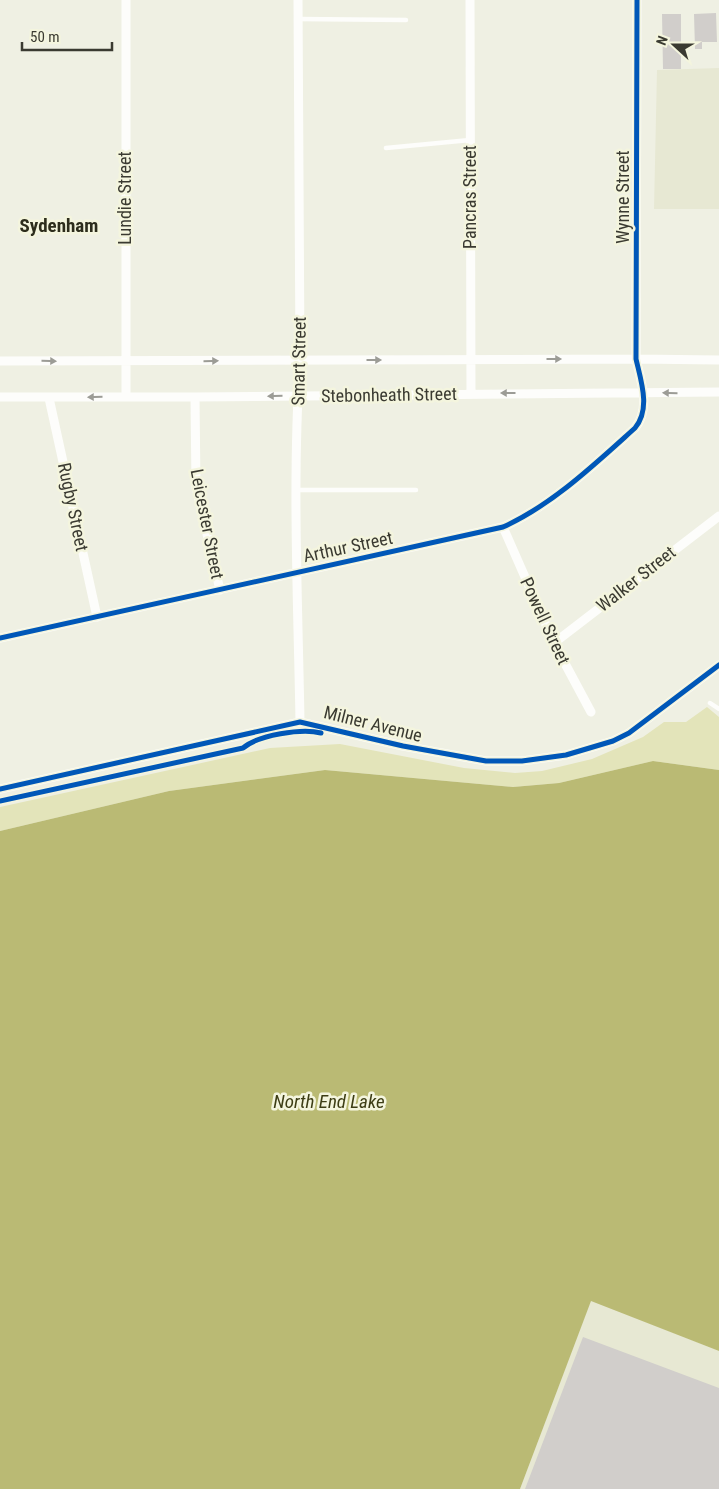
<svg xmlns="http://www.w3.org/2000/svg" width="719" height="1489" font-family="'Roboto Condensed',sans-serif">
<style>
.built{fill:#e7e8d3}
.green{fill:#e3e4ba}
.water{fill:#baba74}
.building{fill:#d1cecb}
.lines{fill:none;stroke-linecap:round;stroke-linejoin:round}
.lane{stroke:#fdfdfb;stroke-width:4.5}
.street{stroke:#fdfdfb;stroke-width:9}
.cycleway-casing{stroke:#f4f5de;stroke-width:8}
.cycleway{stroke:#0057b8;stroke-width:5}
.oneway{fill:#9c9c96}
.labels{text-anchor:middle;stroke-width:5;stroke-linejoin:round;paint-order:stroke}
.street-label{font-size:18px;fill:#3a3a31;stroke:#f4f5de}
.neighbourhood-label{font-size:19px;font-weight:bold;fill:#2d2d1c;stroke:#f4f5de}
.water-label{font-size:19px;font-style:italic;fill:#3d3d15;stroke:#f4f5de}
</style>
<rect width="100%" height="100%" fill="#eff0e3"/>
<!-- built -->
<path class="built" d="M719,68V209H654L657,70Z
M591,1300L719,1351V1489H520Z"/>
<!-- green -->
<path class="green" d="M707,707L719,717V770L653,761L559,783L513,787L325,770L169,791L0,831V807L270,748L340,744L464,768L515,773L542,771L592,759L643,737L664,722H686Z"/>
<!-- water -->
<path class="water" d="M653,761L719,770V1351L591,1301L520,1489H0V831L169,791L325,770L513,787L559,783Z"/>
<!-- building -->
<path class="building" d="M716,13L717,42H702V49H695L694,14Z
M662,14H681V69H663Z
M583,1337L719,1388V1489H525Z"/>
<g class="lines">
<!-- lane -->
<path class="lane" d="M298,19L406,20
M386,148L470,140
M297,490H416
M710,703L719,709"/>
<!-- street -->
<path class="street" d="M126,0V397
M298,0L300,360C292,480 298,601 300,722
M470,0L471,393
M0,361L636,359L719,360
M0,397H195L719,392
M195,397L196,487L220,590
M49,398L97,617
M503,527L554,643L591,712
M0,638L503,527C552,505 595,464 635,428C651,409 641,381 636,359L637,0
M554,643L719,516
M0,789L300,722L403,746L486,761H522L566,755L613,741L629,733L719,665"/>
<!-- cycleway casing -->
<g class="cycleway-casing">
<path id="cycleway" d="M0,638L503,527C552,505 595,464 635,428C651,409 641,381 636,359L637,0
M0,789L300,722L403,746L486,761H522L566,755L613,741L629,733L719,665
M0,801L243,748C258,735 302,728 321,733"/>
</g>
<!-- cycleway -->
<use href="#cycleway" class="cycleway"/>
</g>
<!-- one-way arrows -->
<defs><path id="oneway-solid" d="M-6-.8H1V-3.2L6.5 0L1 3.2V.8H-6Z" transform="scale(1.25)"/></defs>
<g class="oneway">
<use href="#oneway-solid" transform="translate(554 359)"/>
<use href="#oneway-solid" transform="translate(374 360)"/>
<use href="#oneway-solid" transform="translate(49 361) rotate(1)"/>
<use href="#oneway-solid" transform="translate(211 361) rotate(-1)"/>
<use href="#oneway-solid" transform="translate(508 393) rotate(180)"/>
<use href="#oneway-solid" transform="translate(670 393) rotate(-179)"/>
<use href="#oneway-solid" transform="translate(275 396) rotate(179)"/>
<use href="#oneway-solid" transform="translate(95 397) rotate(179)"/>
</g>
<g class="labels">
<!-- street labels -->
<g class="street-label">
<text transform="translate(470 197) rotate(-90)" y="6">Pancras Street</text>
<text transform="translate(623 197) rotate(-90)" y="6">Wynne Street</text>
<text transform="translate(125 198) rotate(-90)" y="6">Lundie Street</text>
<text transform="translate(299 361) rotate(-89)" y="6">Smart Street</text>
<text transform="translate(389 395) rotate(-1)" y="6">Stebonheath Street</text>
<text transform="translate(73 507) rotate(78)" y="6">Rugby Street</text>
<text transform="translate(207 524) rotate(79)" y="6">Leicester Street</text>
<text transform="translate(348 547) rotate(-12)" y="6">Arthur Street</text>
<text transform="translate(636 579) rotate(-38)" y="6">Walker Street</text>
<text transform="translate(545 621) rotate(65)" y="6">Powell Street</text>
<text transform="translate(373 724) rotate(14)" y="6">Milner Avenue</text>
</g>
<!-- neighbourhood labels -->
<g class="neighbourhood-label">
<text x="59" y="232">Sydenham</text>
</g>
<!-- water labels -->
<g class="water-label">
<text x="329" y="1108">North End Lake</text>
</g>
</g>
<!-- north arrow -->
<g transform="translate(674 45) rotate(291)" stroke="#f4f5de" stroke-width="4" paint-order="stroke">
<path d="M0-4L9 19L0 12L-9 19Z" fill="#3a3a31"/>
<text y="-8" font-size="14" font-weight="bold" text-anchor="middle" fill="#3a3a31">N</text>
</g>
<!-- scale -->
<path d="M22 42v8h90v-8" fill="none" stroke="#3a3a31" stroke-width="2.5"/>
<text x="30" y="42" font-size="15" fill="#3a3a31" stroke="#f4f5de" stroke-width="4" paint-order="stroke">50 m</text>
</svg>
